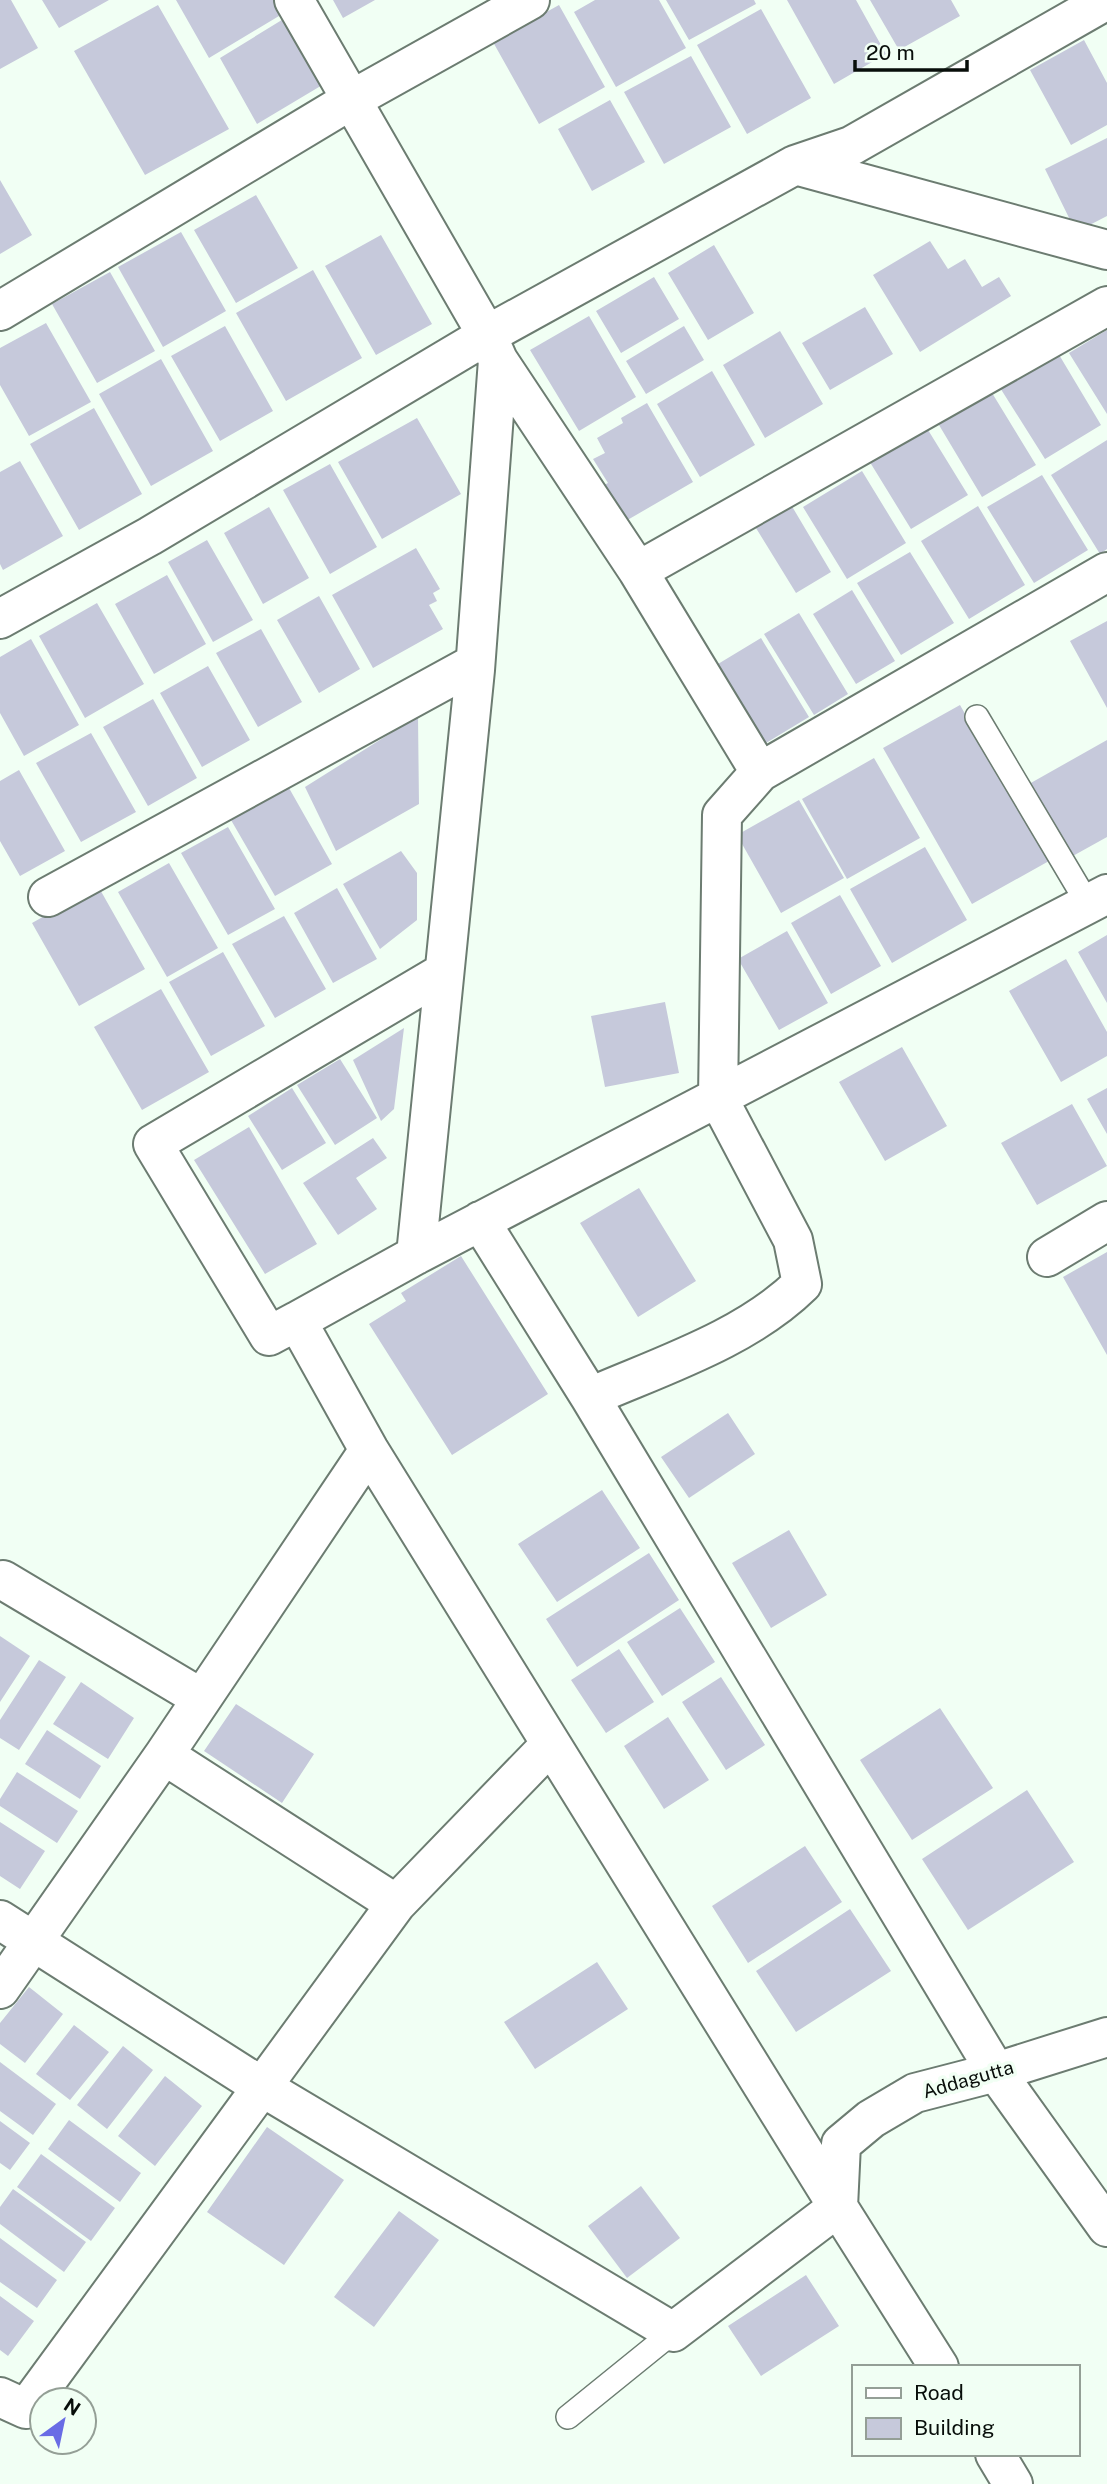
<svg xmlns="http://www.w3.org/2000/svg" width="1107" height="2484" font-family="'Public Sans',sans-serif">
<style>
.building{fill:#c6c9db}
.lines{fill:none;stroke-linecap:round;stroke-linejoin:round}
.lane-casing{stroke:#6c7c71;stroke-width:26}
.street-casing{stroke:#6c7c71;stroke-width:42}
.lane{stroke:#fff;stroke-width:23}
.street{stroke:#fff;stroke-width:38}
.labels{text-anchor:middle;stroke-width:7;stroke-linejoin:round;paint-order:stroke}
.street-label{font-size:19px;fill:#080e0a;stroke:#f1fff4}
</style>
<rect width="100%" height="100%" fill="#f1fff4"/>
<!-- building -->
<path class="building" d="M0,0H11L38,48L0,69Z
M42,0H109L59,28Z
M176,0H277L284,13L209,58Z
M333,0H375L343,18Z
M595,0H659L686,48L616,87L574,12Z
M666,0H754L756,4L689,40Z
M787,0H856L886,54L834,84Z
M870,0H951L960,16L899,50Z
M158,5L229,129L145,175L74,51Z
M559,5L605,87L539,124L493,42Z
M761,9L811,98L747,134L697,45Z
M290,15L329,81L257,124L220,58Z
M1084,40L1107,83V125L1071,145L1030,70Z
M691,56L731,127L664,164L624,92Z
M610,100L645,162L592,191L558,129Z
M1107,138V216L1076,232L1045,169Z
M0,180L32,235L0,254Z
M256,195L298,268L236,303L194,230Z
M181,232L226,311L163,347L118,267Z
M381,235L432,324L376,355L325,266Z
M930,241L948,269L965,259L982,287L999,277L1011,296L920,352L873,275Z
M714,245L754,313L708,340L668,273Z
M313,270L362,358L286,401L236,313Z
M110,272L155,351L97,383L52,304Z
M654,277L679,319L621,353L596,311Z
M865,307L893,354L830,390L802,343Z
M589,316L636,397L579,431L530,350Z
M46,323L91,402L29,436L0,385V348Z
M225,326L273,411L220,441L171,356Z
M684,326L704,360L646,394L626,361Z
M1107,330V414L1069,353Z
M780,331L823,404L765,438L723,365Z
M1055,348L1101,425L1045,459L997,383Z
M161,359L213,451L151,486L99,394Z
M712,371L755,445L700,477L657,404Z
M989,388L1036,465L982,497L936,420Z
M647,403L693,482L624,522L602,486L608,483L593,459L605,453L597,438L623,423L621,418Z
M94,408L142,494L79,530L30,444Z
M417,418L461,494L382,539L338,462Z
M925,425L968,495L911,529L868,459Z
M1107,440V549L1100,554L1051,475Z
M20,461L63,536L3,570L0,564V472Z
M330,464L377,547L330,574L283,490Z
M862,471L906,543L847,579L803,507Z
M1042,475L1088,550L1034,583L987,507Z
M787,498L831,572L796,593L751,520Z
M978,506L1025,585L969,619L921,541Z
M269,507L309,578L263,604L224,533Z
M207,540L253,620L213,642L168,562Z
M416,548L440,589L433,593L437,601L429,605L443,629L373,668L332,595Z
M910,552L954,623L901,655L857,583Z
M167,575L206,644L154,674L115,604Z
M852,590L895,661L856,684L813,614Z
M319,596L360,669L319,693L277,620Z
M97,603L144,684L85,718L39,636Z
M799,613L848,694L814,715L764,634Z
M1107,621V708L1070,641Z
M261,629L302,702L258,727L216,653Z
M761,638L809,717L766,743L718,664Z
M31,639L79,725L24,756L0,713V657Z
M208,666L250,740L202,767L160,693Z
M153,699L197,778L148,806L103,727Z
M960,705L1049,861L972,904L883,748Z
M418,716L419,804L336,851L305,787Z
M91,733L136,812L81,842L36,763Z
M1107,740V837L1071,857L1029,784Z
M874,758L920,838L847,879L802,799Z
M19,770L65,851L20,876L0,841V781Z
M289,788L332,864L275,896L231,820Z
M799,800L844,878L781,913L737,835Z
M228,827L275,909L228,935L181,853Z
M925,847L967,920L892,963L850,889Z
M401,851L417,873V920L380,949L343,884Z
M169,863L218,948L167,977L118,892Z
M98,886L145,969L79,1006L32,923Z
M337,888L377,959L333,983L294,913Z
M840,895L881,966L831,994L791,923Z
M284,916L326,989L275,1018L232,944Z
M787,931L828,1003L779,1030L738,959Z
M1107,935V1003L1078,952Z
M223,952L265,1026L211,1056L169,982Z
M1066,959L1107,1032V1056L1061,1082L1009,991Z
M161,989L209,1072L142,1110L94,1027Z
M665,1002L679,1073L605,1087L591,1016Z
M404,1028L394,1109L381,1121L353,1060Z
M902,1047L947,1126L885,1161L839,1082Z
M340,1059L377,1118L335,1145L297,1085Z
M292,1088L326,1143L282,1170L248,1116Z
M1107,1088V1134L1087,1099Z
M1072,1104L1107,1166L1037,1205L1001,1143Z
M249,1127L317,1244L265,1274L194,1160Z
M373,1138L387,1158L356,1178L377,1209L338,1235L303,1183Z
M639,1188L696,1281L638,1317L580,1223Z
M1107,1252V1355L1063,1277Z
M461,1256L548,1394L452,1455L369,1324L406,1301L401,1293Z
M728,1413L755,1454L689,1498L661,1457Z
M602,1490L640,1548L557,1602L518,1544Z
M789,1530L827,1595L771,1628L732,1563Z
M649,1553L679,1600L577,1667L546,1619Z
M680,1608L715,1662L662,1696L627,1642Z
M0,1636L30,1656L0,1702Z
M619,1649L654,1702L606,1733L571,1680Z
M39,1660L66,1677L19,1750L0,1738V1720Z
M721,1677L765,1745L726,1770L682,1702Z
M81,1682L134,1718L108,1759L53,1724Z
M236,1704L314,1754L282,1803L204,1751Z
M940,1708L993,1788L912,1840L860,1760Z
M668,1717L709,1780L664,1809L624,1746Z
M47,1730L101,1766L80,1799L25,1764Z
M17,1772L78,1811L57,1843L0,1806V1799Z
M1027,1790L1074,1862L968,1930L922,1859Z
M0,1822L45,1851L20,1889L0,1876Z
M805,1846L842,1902L748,1963L712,1906Z
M850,1909L891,1971L796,2032L756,1971Z
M597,1962L628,2009L535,2069L504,2022Z
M29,1987L63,2014L25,2063L0,2044V2023Z
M74,2025L109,2052L70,2100L36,2074Z
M123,2046L153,2070L107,2129L77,2105Z
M0,2062L56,2104L33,2135L0,2111Z
M165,2076L202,2106L155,2166L118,2136Z
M69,2120L141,2173L120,2202L48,2149Z
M0,2121L30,2143L10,2170L0,2163Z
M267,2127L344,2180L284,2265L207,2212Z
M41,2154L115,2208L91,2241L17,2187Z
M641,2186L680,2238L627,2278L588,2226Z
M13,2189L86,2242L64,2272L0,2224V2207Z
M399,2211L439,2240L374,2327L334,2297Z
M0,2238L57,2280L37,2308L0,2282Z
M806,2275L839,2326L761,2376L728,2326Z
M0,2296L34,2321L8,2356L0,2350Z"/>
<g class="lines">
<!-- lane casing -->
<g class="lane-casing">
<path id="lane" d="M977,717L1088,904
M568,2417L673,2332"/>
</g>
<!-- street casing -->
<g class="street-casing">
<path id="street" d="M294,0L487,335L498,360L475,670L416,1255
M795,165L851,146L1107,0
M0,311L351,100L530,0
M498,360L638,571L760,772
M638,571L1107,306
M0,619L150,536L487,335L795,165L1107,250
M48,897L474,664
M480,1221L590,1397L996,2072L1107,2227
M1047,1257L1107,1221
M297,1321L416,1255L1107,894
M590,1397C661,1366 746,1339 802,1284L793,1240L718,1098L722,815L760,772L1107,572
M3,1580L201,1698
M164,1755L396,1904
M0,1920L262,2087L673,2332L838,2207L369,1450L297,1321L269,1336L153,1144L444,972
M0,1989L164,1755L369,1450
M939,2367L838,2207L841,2144L871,2119L915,2093L996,2072L1107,2037
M0,2397L26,2409L396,1904L550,1745
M995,2454L1013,2484"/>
</g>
<!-- lane -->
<use href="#lane" class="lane"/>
<!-- street -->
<use href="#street" class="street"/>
</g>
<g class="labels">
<!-- street labels -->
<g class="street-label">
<text transform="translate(968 2079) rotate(-16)" y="7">Addagutta</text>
</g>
</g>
<!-- legend -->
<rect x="852" y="2365" width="228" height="91" fill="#f1fff4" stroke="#949f96" stroke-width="2"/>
<rect x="866" y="2388" width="35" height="10" fill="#ffffff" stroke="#949f96" stroke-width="2"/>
<text x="914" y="2400" font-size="21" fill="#080e0a">Road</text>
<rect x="866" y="2418" width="35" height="21" fill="#c6c9db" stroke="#949f96" stroke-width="2"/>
<text x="914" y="2435" font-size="21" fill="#080e0a">Building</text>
<!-- north arrow -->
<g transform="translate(63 2421) rotate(33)"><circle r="33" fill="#f1fff4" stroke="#949f96" stroke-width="2"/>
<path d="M0-5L12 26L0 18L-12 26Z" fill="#696ce5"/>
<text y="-10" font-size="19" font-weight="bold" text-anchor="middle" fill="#080e0a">N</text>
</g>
<!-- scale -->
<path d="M855 60v10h112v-10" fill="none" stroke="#080e0a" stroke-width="3.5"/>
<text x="866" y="60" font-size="21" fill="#080e0a" stroke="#f1fff4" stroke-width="5" paint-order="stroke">20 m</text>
</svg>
